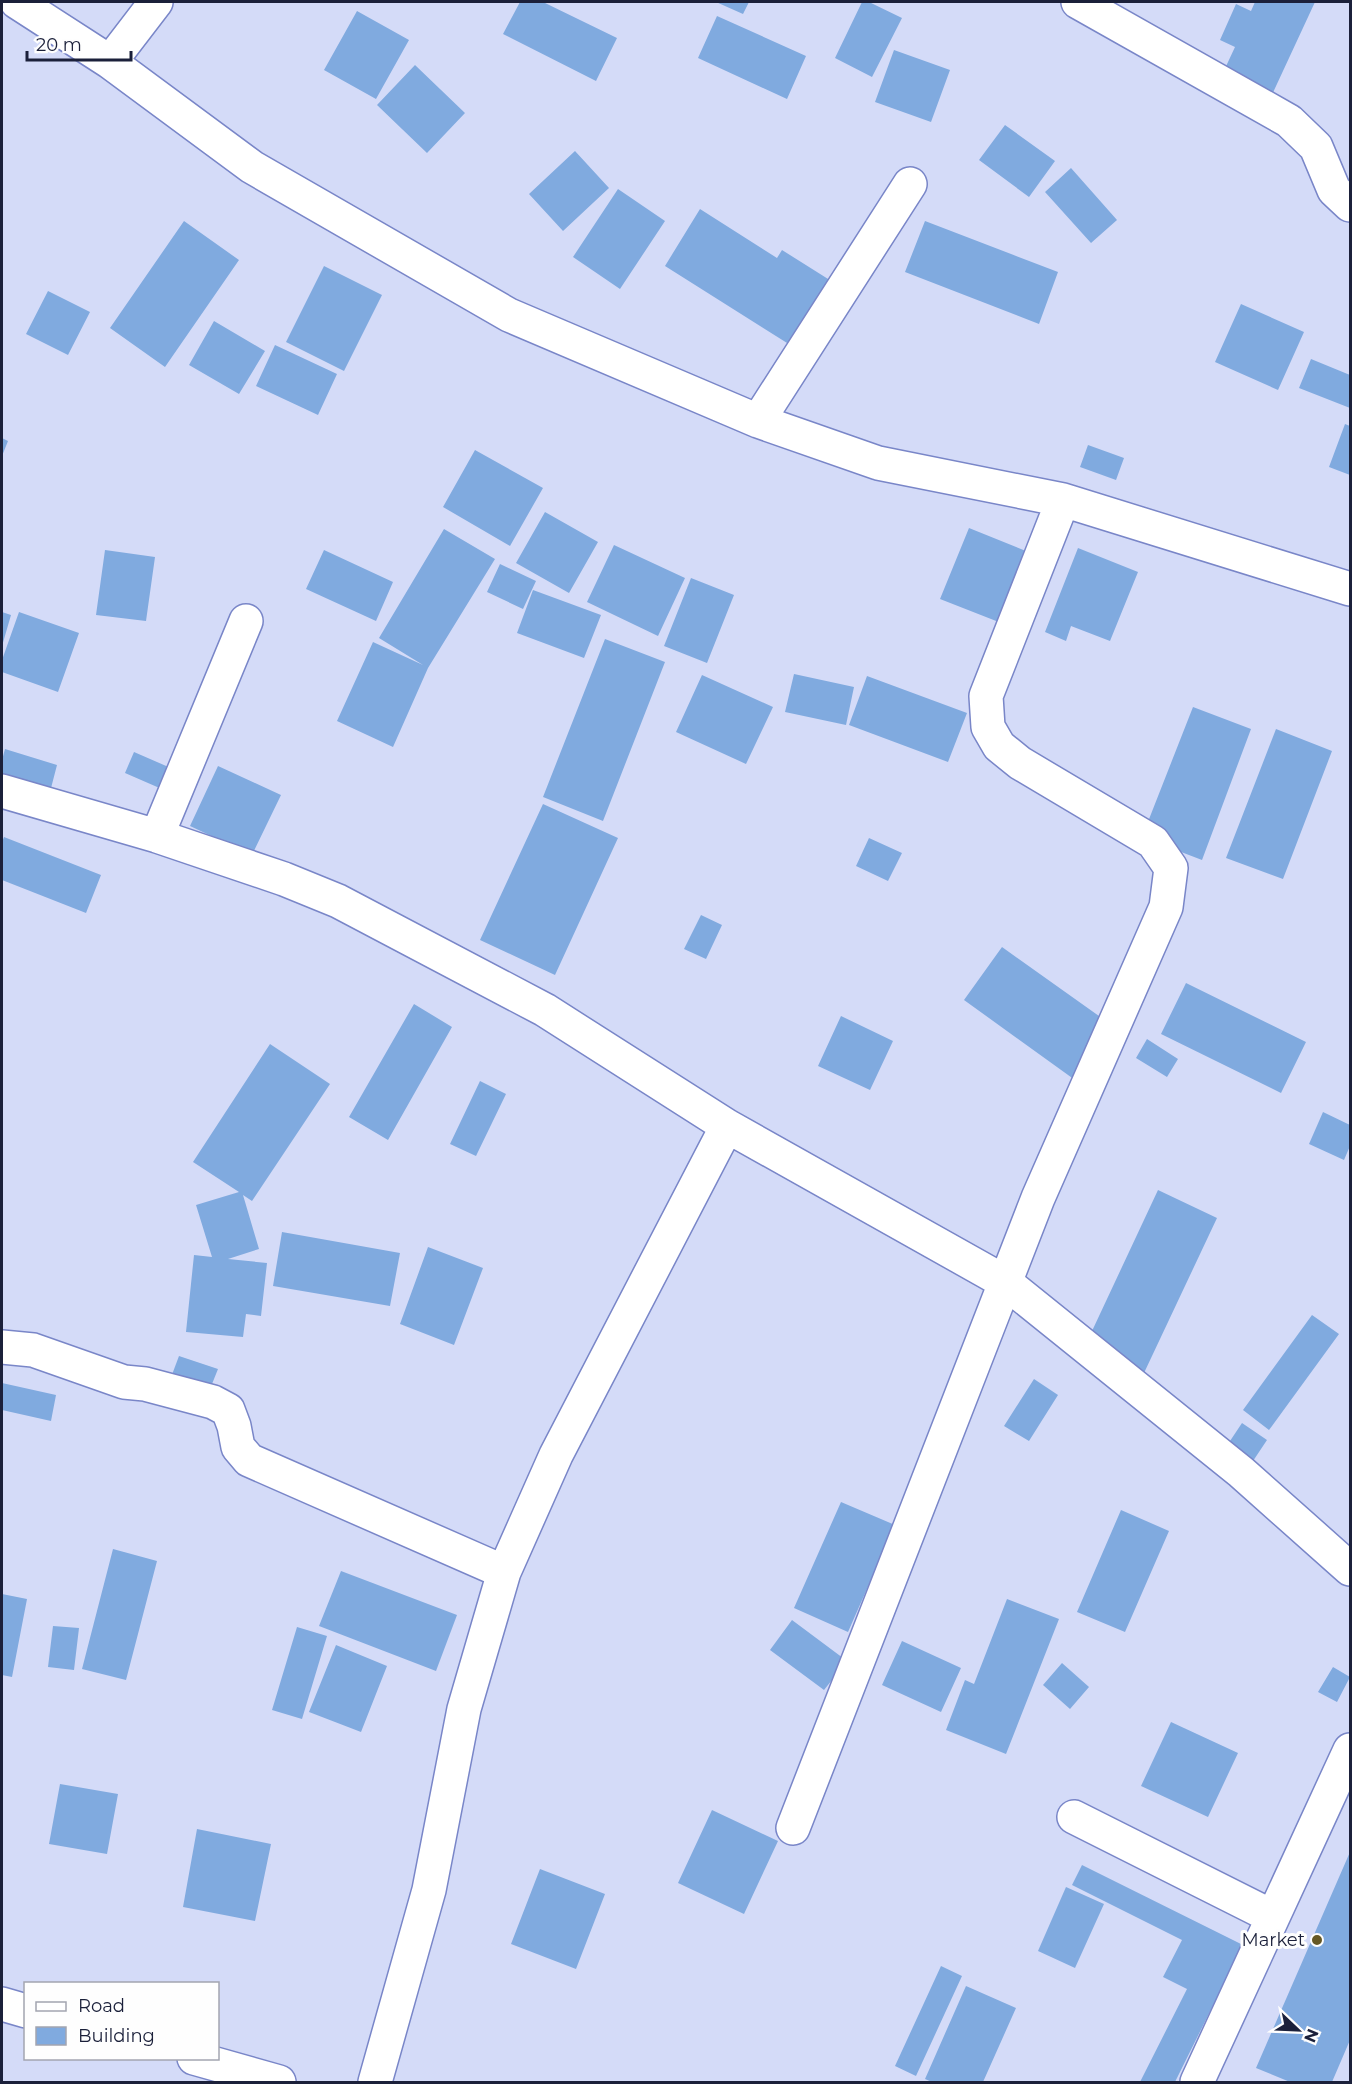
<svg xmlns="http://www.w3.org/2000/svg" width="1352" height="2084" font-family="Montserrat,sans-serif">
<style>
.building{fill:#80aadf}
.lines{fill:none;stroke-linecap:round;stroke-linejoin:round}
.minor-casing{stroke:#7986c8;stroke-width:36}
.minor{stroke:#fff;stroke-width:33}
.poi-dot{fill:#655825;stroke:#fefefe;stroke-width:2}
.labels{text-anchor:middle;stroke-width:6;stroke-linejoin:round;paint-order:stroke}
.poi-label{font-size:18px;fill:#1b203a;stroke:#fefefe;text-anchor:end}
</style>
<rect width="100%" height="100%" fill="#d4dbf8"/>
<!-- building -->
<path class="building" d="M520,2H543L617,38L596,81L503,34Z
M716,2H749L743,14Z
M862,2H869L902,18L872,77L835,58Z
M1255,2H1315L1270,99L1221,77L1235,47L1220,40L1236,4L1251,11Z
M357,11L409,40L376,99L324,70Z
M717,16L806,56L787,99L698,58Z
M894,50L950,70L931,122L875,102Z
M415,65L465,113L427,153L377,105Z
M1005,125L1055,161L1029,197L979,160Z
M575,151L609,188L563,231L529,194Z
M1071,168L1117,220L1091,243L1045,192Z
M618,189L665,221L620,289L573,257Z
M700,209L777,258L782,250L844,289L803,353L665,266Z
M184,221L239,260L165,367L110,328Z
M925,221L1058,272L1039,324L905,272Z
M324,266L382,295L344,371L286,342Z
M48,291L90,312L68,355L26,334Z
M1241,304L1304,332L1278,390L1215,362Z
M214,321L265,351L239,394L189,365Z
M275,345L337,374L318,415L256,386Z
M1311,359L1350,375V408L1299,388Z
M1345,424L1350,426V475L1329,467Z
M2,438L8,441L2,456Z
M1088,445L1124,458L1116,480L1080,467Z
M475,450L543,488L510,546L443,507Z
M545,512L598,542L569,593L516,563Z
M969,528L1043,558L1014,628L940,599Z
M444,529L495,559L428,668L393,747L337,721L373,642L423,665L379,638Z
M614,545L685,578L658,636L587,602Z
M1078,548L1138,572L1110,641L1071,626L1066,641L1045,632Z
M105,550L155,557L146,621L96,615Z
M324,550L393,582L376,621L306,589Z
M500,564L536,581L523,609L487,592Z
M691,578L734,595L707,663L664,646Z
M533,590L601,615L584,658L517,633Z
M2,612L11,615L2,646Z
M19,612L79,633L58,692L2,672V660Z
M605,639L665,662L603,821L543,797Z
M794,674L854,687L846,725L785,712Z
M702,675L773,707L746,764L676,732Z
M867,676L967,713L948,762L849,725Z
M1193,707L1251,729L1202,860L1142,837Z
M1276,729L1332,751L1283,879L1226,858Z
M5,749L57,765L50,792L2,777V760Z
M134,752L180,772L171,793L125,773Z
M218,766L281,795L252,855L190,826Z
M543,804L618,838L555,975L480,940Z
M4,837L101,875L86,913L2,880V842Z
M869,838L902,853L888,881L856,866Z
M701,915L722,925L706,959L684,949Z
M1002,947L1113,1026L1075,1080L964,1000Z
M1186,983L1306,1042L1281,1093L1161,1034Z
M414,1004L452,1027L388,1140L349,1117Z
M841,1016L893,1041L870,1090L818,1066Z
M1147,1039L1178,1059L1167,1077L1136,1058Z
M270,1044L330,1084L252,1201L243,1195L259,1249L228,1259L267,1263L261,1316L246,1314L243,1337L186,1332L194,1255L212,1257L196,1205L239,1192L193,1162Z
M480,1081L506,1094L476,1156L450,1144Z
M1323,1112L1350,1125V1146L1344,1160L1309,1144Z
M1158,1190L1217,1218L1144,1373L1085,1346Z
M282,1232L400,1253L390,1306L273,1286Z
M428,1247L483,1268L454,1345L400,1324Z
M1312,1315L1339,1334L1269,1430L1243,1410Z
M179,1356L218,1369L208,1394L170,1380Z
M1034,1379L1058,1395L1029,1441L1004,1426Z
M2,1383L56,1395L51,1421L2,1410Z
M1242,1423L1267,1440L1253,1461L1228,1444Z
M841,1502L895,1525L848,1632L794,1608Z
M1121,1510L1169,1531L1125,1632L1077,1612Z
M113,1549L157,1561L126,1680L82,1669Z
M341,1571L457,1615L436,1671L319,1626Z
M2,1594L27,1599L12,1677L2,1675Z
M1007,1599L1059,1619L1006,1754L946,1730L965,1680L974,1684Z
M792,1620L847,1661L824,1690L770,1650Z
M53,1626L79,1628L74,1670L48,1667Z
M297,1627L327,1636L302,1719L272,1710Z
M902,1641L961,1668L941,1712L882,1685Z
M336,1645L387,1666L361,1732L309,1712Z
M1062,1663L1089,1687L1070,1709L1043,1685Z
M1333,1667L1350,1677L1337,1702L1318,1692Z
M1171,1722L1238,1753L1208,1817L1141,1786Z
M60,1784L118,1794L107,1854L49,1844Z
M712,1810L778,1841L744,1914L678,1883Z
M197,1829L271,1844L255,1921L183,1907Z
M1350,1852V2040L1332,2082H1290L1256,2068Z
M1082,1865L1243,1945L1175,2082H1140L1187,1989L1163,1977L1182,1940L1072,1885Z
M540,1869L605,1894L576,1969L511,1944Z
M1066,1887L1104,1904L1075,1968L1038,1951Z
M941,1966L962,1976L916,2076L895,2066Z
M966,1986L1016,2008L983,2082H932L925,2079Z"/>
<g class="lines">
<!-- minor casing -->
<g class="minor-casing">
<path id="minor" d="M17,2L110,62L252,167L509,315L758,421L878,463L1063,500L1350,589
M1078,2L1289,121L1316,147L1334,190L1350,205
M110,62L156,2
M758,421L910,184
M2,791L157,836L284,879L338,901L545,1010L727,1126L1005,1282L1241,1472L1350,1569
M157,836L246,621
M2,1347L33,1350L124,1382L145,1384L213,1402L228,1410L234,1426L238,1447L249,1460L504,1572
M1074,1817L1273,1917
M793,1828L1038,1198L1166,907L1171,868L1153,842L1020,763L999,746L988,727L986,696L1063,500
M2,2004L26,2011
M194,2058L279,2082
M375,2082L429,1890L464,1709L504,1572L556,1455L727,1126
M1197,2082L1350,1750"/>
</g>
<!-- minor -->
<use href="#minor" class="minor"/>
</g>
<!-- markers -->
<circle class="poi-dot" cx="1317" cy="1940" r="6"/>
<g class="labels">
<!-- poi labels -->
<g class="poi-label">
<text x="1305" y="1946">Market</text>
</g>
</g>
<!-- border -->
<rect width="1352" height="2084" fill="none" stroke="#1b203a" stroke-width="6"/>
<!-- legend -->
<rect x="24" y="1982" width="195" height="78" fill="#fefefe" stroke="#a3a5b0" stroke-width="1.5"/>
<rect x="36" y="2002" width="30" height="9" fill="#ffffff" stroke="#a3a5b0" stroke-width="1.5"/>
<text x="78" y="2012" font-size="18" fill="#1b203a">Road</text>
<rect x="36" y="2027" width="30" height="18" fill="#80aadf" stroke="#a3a5b0" stroke-width="1.5"/>
<text x="78" y="2042" font-size="18" fill="#1b203a">Building</text>
<!-- north arrow -->
<g transform="translate(1298 2030) rotate(113)" stroke="#fefefe" stroke-width="4.5" paint-order="stroke">
<path d="M0-4.5L10 22L0 15L-10 22Z" fill="#1b203a"/>
<text y="-9" font-size="16" font-weight="bold" text-anchor="middle" fill="#1b203a">N</text>
</g>
<!-- scale -->
<path d="M27 51v9h104v-9" fill="none" stroke="#1b203a" stroke-width="3"/>
<text x="36" y="51" font-size="18" fill="#1b203a" stroke="#fefefe" stroke-width="4.5" paint-order="stroke">20 m</text>
</svg>
